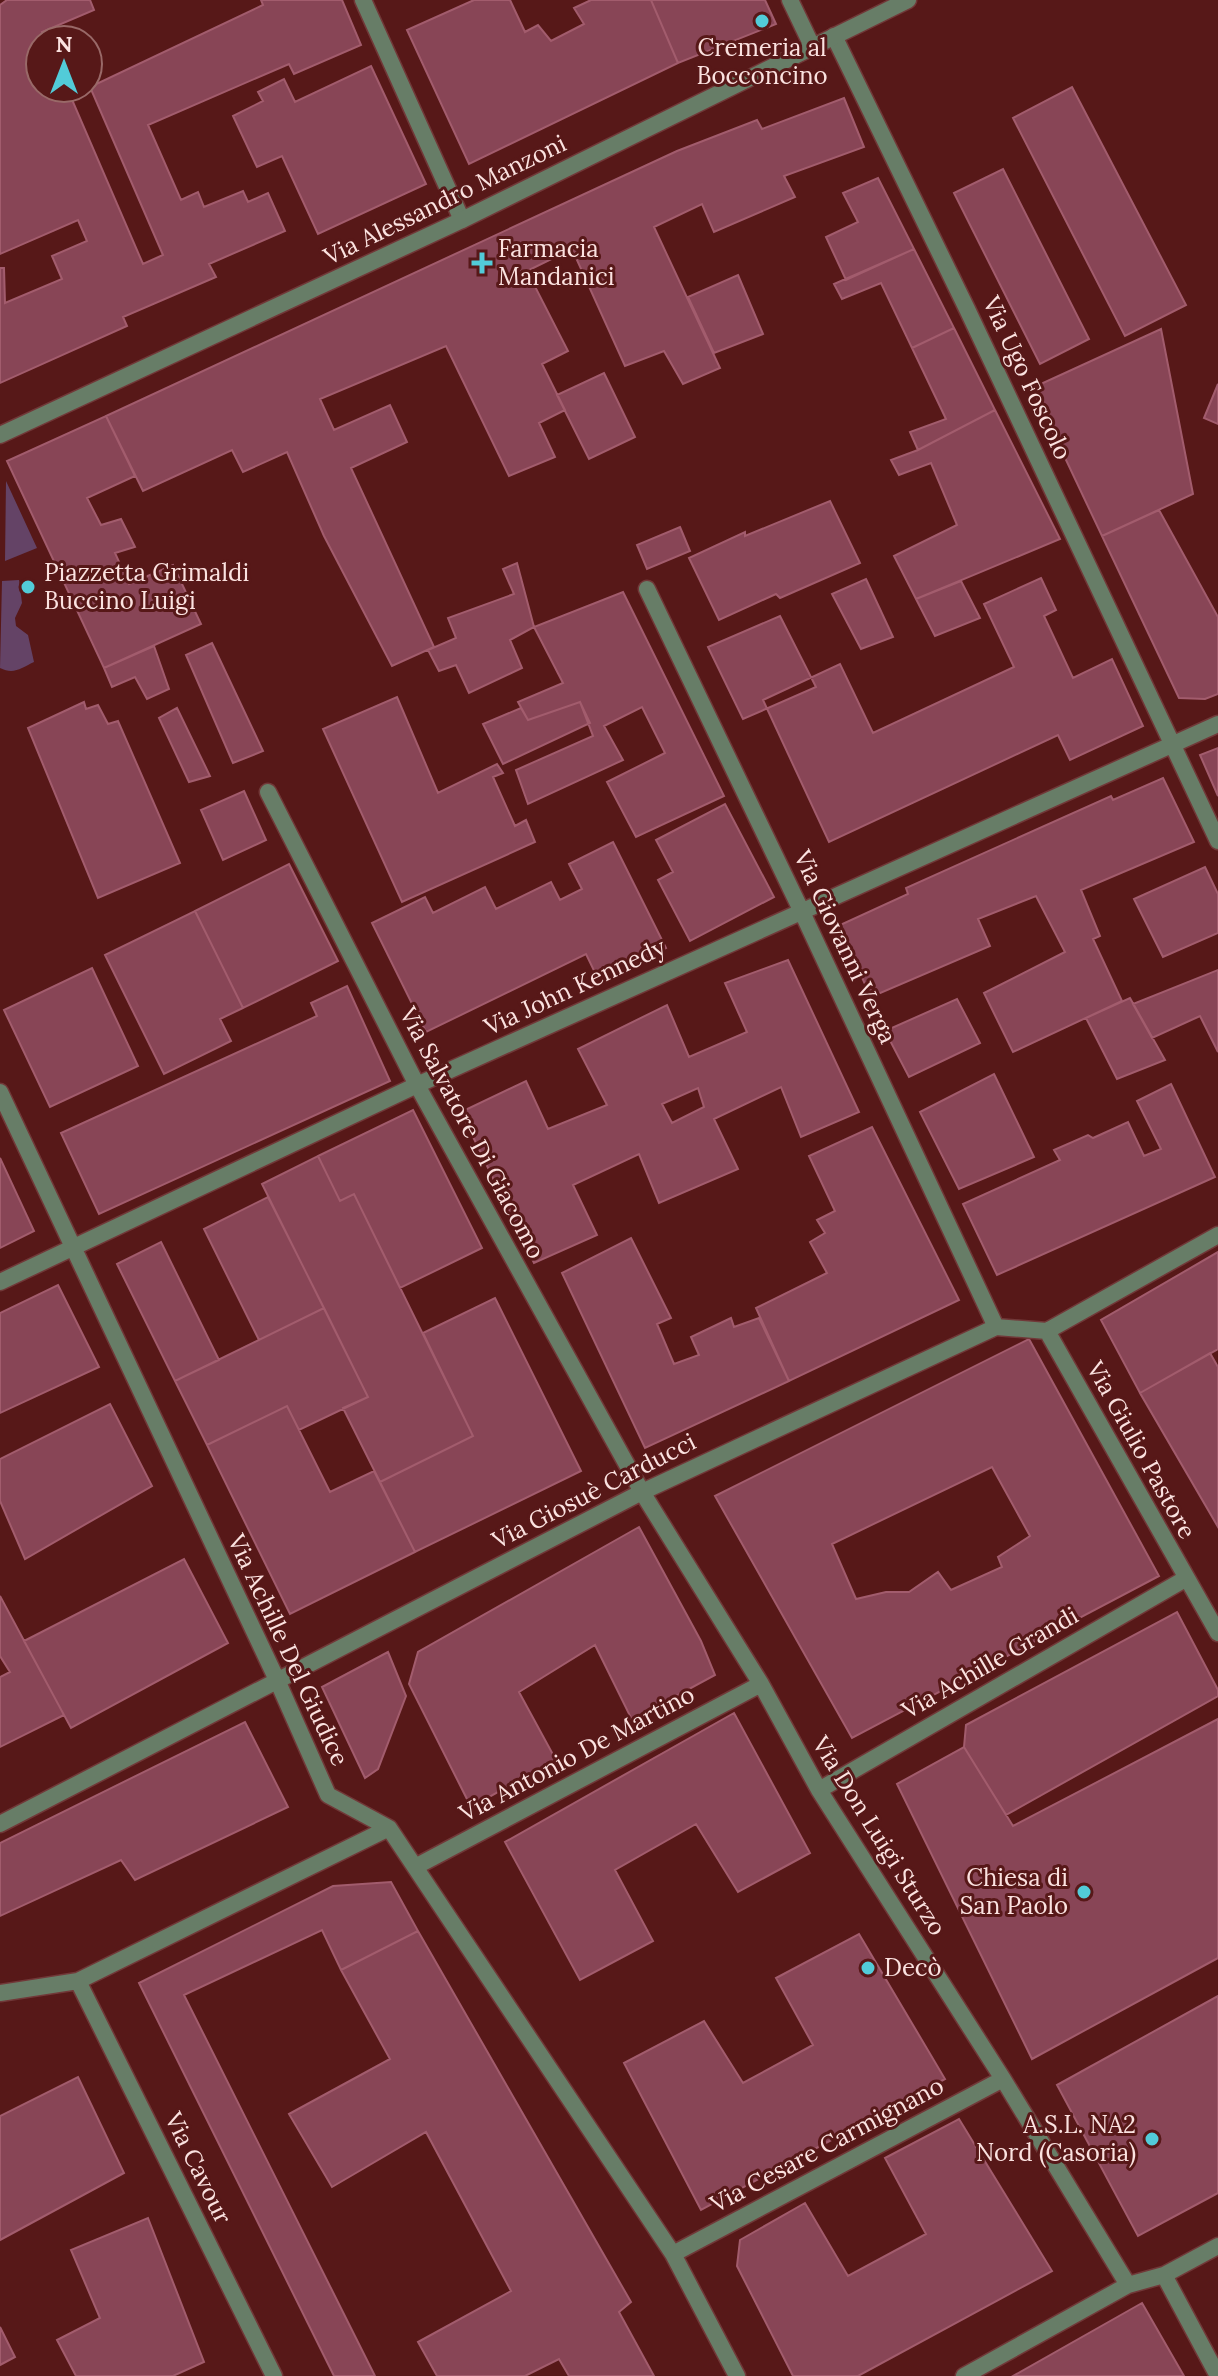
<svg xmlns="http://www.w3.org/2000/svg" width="1218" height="2376" font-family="Lora,serif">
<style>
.green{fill:#644366}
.building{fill:#884556;stroke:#a25c6d;stroke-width:2;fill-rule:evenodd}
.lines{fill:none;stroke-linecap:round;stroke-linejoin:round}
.minor-casing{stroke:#713838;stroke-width:19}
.tertiary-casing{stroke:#713838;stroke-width:19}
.minor{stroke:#677d67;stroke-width:16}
.tertiary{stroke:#677d67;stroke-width:16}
.poi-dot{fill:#52cbd8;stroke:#571818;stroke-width:3}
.labels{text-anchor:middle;stroke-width:6;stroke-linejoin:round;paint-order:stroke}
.poi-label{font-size:24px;fill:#fbe2e0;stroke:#571818;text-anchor:start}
.street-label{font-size:24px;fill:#fbe2e0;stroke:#571818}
</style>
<rect width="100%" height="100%" fill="#571818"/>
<!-- green -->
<path class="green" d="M6,481L37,548L5,561Z
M19,580L22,603L15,618L16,626L28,635L34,662C21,668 14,675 0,668L2,581Z"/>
<!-- building -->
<path class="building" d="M7,0H90L94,10L42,32L46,40H40V88H67L143,264L163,255L90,87L263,5L261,0H342L361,45L294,74L289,64L148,125L181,200L198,192L204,207L243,191L248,202L268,193L285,231L209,264L216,277L123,317L127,326L0,383V268H4L5,303L62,279L52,256L87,241L78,220L0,254V5Z
M474,0H510L525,32L538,25L551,41L584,24L574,8L591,0H651L678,63L469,164L407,30Z
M651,0H765L776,24L678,63Z
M371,66L426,184L318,234L282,156L257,167L233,116L263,101L258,92L284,79L295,102Z
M1072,87L1186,305L1125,336L1013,118Z
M844,98L864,147L784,176L795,197L714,232L702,204L654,227L720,368L683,384L664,351L625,366L572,249L527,271L568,351L542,364L565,410L539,423L555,457L509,476L446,346L320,399L334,430L390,405L407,442L351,468L434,647L392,666L324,536L287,452L243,472L232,450L143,491L106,416L677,151L757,120L762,129Z
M1003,169L1089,339L1040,364L954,193Z
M878,178L914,249L846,280L826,237L858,222L843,193Z
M914,249L954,328L912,348L881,283L842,299L834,284Z
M738,275L763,334L714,353L688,297Z
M954,328L995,410L918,450L910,432L946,419L912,348Z
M1161,329L1193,494L1102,536L1032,388Z
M604,373L635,437L589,459L557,395Z
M1218,384V424L1204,418Z
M995,410L1060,539L916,599L894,556L957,525L931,463L899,475L891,460L918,450Z
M106,416L135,476L87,498L101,525L121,519L135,547L115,553L129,584L173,565L201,624L104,668L7,461Z
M830,501L860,563L780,598L776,594L719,620L689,558L745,532V536Z
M1159,510L1218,617V694L1205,699L1179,698L1102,536Z
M680,527L690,551L647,569L637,545Z
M517,563L534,627L510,640L522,668L469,693L456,665L439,671L428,650L456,638L448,618L514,594L503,569Z
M1041,578L1056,610L1044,616L1073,678L1112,659L1143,726L1070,760L1058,735L829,842L763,700L840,664L873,733L1014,667L984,604Z
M866,579L893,637L861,649L832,594Z
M961,581L980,618L935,636L916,599Z
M623,592L724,796L636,837L607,782L665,753L642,707L604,726L623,760L528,804L516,770L593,736L580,702L528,720L518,702L563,683L534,627Z
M780,616L816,687L743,719L708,647Z
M212,643L263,751L233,763L186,655Z
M154,646L169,689L147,699L135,677L112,687L104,668Z
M397,697L438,793L497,764L503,773L493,777L515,826L526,820L535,842L402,902L323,729Z
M84,702L86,709L98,705L108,724L118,721L180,863L98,898L28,728Z
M580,702L590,723L503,764L483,724L521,708L528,720Z
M177,708L210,776L189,782L159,718Z
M1218,748V796L1200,755Z
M1163,778L1194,842L1081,890L1100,936L1093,939L1122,1001L1013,1052L984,993L1065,952L1036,896L978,919L990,946L871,997L838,926L908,894L906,888L1111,796L1113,800Z
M244,791L266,840L223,860L201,810Z
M725,804L774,897L690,941L658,880L673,872L656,840Z
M613,842L666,948L599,981L586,954L426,1032L372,923L425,897L433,913L485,887L496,909L551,882L560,900L582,889L569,864Z
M289,864L338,961L243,1008L195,911Z
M1205,867L1218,894V933L1163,957L1134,899Z
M195,911L243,1008L220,1019L231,1041L164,1074L105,955Z
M788,960L859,1112L801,1137L781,1087L714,1119L738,1169L659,1203L639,1154L573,1185L597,1235L534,1263L461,1112L526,1081L548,1129L607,1105L578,1049L667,1005L689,1057L747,1032L725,983ZM698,1088L704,1107L672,1123L662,1104Z
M92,968L138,1066L50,1107L4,1010Z
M1218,970V1052L1200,1016L1152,1038L1133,1004Z
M347,986L390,1081L99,1214L61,1133L317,1016L311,1003Z
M1130,998L1165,1060L1117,1079L1086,1018Z
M957,999L980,1043L909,1077L885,1031Z
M994,1074L1034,1157L959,1189L920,1112Z
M1171,1084L1215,1177L997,1275L963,1204L1060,1160L1054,1150L1088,1135L1093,1138L1128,1122L1144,1156L1161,1149L1137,1101Z
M413,1110L482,1248L400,1288L354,1194L340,1201L318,1156Z
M872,1127L959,1300L789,1381L756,1308L827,1273L810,1242L825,1233L817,1220L835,1211L809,1156Z
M318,1156L340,1201L354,1194L473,1436L380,1482L343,1408L368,1397L262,1184Z
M0,1158L34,1231L0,1248Z
M268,1197L324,1308L259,1340L204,1229Z
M631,1238L671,1318L657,1324L674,1364L699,1355L691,1337L731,1318L734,1327L759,1318L789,1381L645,1448L562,1273Z
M161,1242L219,1360L175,1381L117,1264Z
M1218,1252V1349L1140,1393L1101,1320Z
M58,1285L99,1367L0,1413V1313Z
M495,1298L581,1471L415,1552L380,1482L473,1436L423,1333Z
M324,1308L368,1397L299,1430L287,1406L207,1445L175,1381Z
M1029,1339L1159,1576L852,1738L715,1496ZM992,1467L1030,1536L998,1557L1002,1567L951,1590L938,1572L909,1592H886L856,1599L832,1544Z
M1210,1353L1218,1367V1527L1140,1393Z
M110,1404L152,1486L25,1559L0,1501V1459Z
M287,1406L330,1492L374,1471L415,1552L290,1614L207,1445Z
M639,1527L701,1641L715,1675L632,1720L595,1645L519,1692L556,1760L471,1807L409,1684L418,1652Z
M184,1559L228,1643L71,1728L24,1641Z
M0,1596L64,1715L0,1747V1677L10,1672L0,1656Z
M1177,1612L1218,1690V1696L1006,1815L964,1747L966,1725Z
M388,1652L406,1696L378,1769L365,1778L322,1687Z
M734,1713L810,1853L738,1892L696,1824L615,1870L653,1941L580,1980L505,1842Z
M1218,1719V1958L1032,2059L897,1784L964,1747L1013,1826Z
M245,1722L288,1807L135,1880L121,1860L0,1916V1843Z
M391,1882L418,1931L341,1970L322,1930L184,1995L375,2376H334L139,1983L333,1886Z
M418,1931L631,2302L619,2312L654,2376H569L559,2359L525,2376H437L418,2342L511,2291L426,2132L332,2187L289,2114L390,2059L341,1970Z
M859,1934L945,2079L701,2210L624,2063L704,2021L743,2083L813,2045L776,1978Z
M1218,1996V2193L1138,2236L1057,2085Z
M78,2077L124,2173L0,2240V2116Z
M959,2119L1052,2271L858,2376H793L737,2266L740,2240L805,2203L848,2276L926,2234L885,2158Z
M148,2218L204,2362L173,2376H76L57,2340L100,2318L71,2250Z
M1142,2303L1184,2376H1013Z
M0,2327L15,2357L0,2365Z"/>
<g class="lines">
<!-- minor casing -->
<g class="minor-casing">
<path id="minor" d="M363,0L462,220
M790,0L812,46
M834,36L967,309L1218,841
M647,589L801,910L996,1327
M268,792L417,1085L642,1492L761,1684L819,1790L1003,2079L1128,2285
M0,1092L277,1680L328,1795L389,1828L673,2254L737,2376
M0,1282L417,1085L1218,724
M1047,1331L1218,1633
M819,1790L1185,1579
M0,1824L642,1492L996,1327L1047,1331L1218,1235
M415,1867L761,1684
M78,1981L274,2376
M0,1993L78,1981L389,1828
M673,2254L1003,2079
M1164,2275L1218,2376
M964,2376L1128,2285L1164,2275L1218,2246"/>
</g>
<!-- tertiary casing -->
<g class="tertiary-casing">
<path id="tertiary" d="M0,435L462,220L908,0"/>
</g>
<!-- minor -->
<use href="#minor" class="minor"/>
<!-- tertiary -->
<use href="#tertiary" class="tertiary"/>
</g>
<!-- markers -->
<g class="poi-dot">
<circle cx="762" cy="21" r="8"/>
<path d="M478 251h8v8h8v8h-8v8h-8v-8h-8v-8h8z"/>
<circle cx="28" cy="587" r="8"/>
<circle cx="1084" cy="1892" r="8"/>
<circle cx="868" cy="1968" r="8"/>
<circle cx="1152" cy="2139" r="8"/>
</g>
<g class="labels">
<!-- poi labels -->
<g class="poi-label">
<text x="762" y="56" text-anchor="middle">Cremeria al<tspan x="762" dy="28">Bocconcino</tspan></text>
<text x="498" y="257">Farmacia<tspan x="498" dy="28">Mandanici</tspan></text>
<text x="44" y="581">Piazzetta Grimaldi<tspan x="44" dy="28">Buccino Luigi</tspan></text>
<text x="1068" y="1886" text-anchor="end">Chiesa di<tspan x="1068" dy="28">San Paolo</tspan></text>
<text x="884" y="1976">Decò</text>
<text x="1136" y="2133" text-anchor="end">A.S.L. NA2<tspan x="1136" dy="28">Nord (Casoria)</tspan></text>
</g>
<!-- street labels -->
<g class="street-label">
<text transform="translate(445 200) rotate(-26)" y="8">Via Alessandro Manzoni</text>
<text transform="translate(1027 378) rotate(65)" y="8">Via Ugo Foscolo</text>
<text transform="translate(845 947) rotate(65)" y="8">Via Giovanni Verga</text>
<text transform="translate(575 987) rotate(-25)" y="8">Via John Kennedy</text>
<text transform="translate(472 1133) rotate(62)" y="8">Via Salvatore Di Giacomo</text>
<text transform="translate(1141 1450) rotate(61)" y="8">Via Giulio Pastore</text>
<text transform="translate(594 1491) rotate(-27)" y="8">Via Giosuè Carducci</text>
<text transform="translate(288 1650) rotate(65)" y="8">Via Achille Del Giudice</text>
<text transform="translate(990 1663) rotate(-30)" y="8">Via Achille Grandi</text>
<text transform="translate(577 1754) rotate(-28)" y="8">Via Antonio De Martino</text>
<text transform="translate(879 1836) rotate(58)" y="8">Via Don Luigi Sturzo</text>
<text transform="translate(827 2145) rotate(-28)" y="8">Via Cesare Carmignano</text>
<text transform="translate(198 2168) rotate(64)" y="8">Via Cavour</text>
</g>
</g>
<!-- north arrow -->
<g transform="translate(64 64)"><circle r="38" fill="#571818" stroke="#996968" stroke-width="2"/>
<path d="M0-6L14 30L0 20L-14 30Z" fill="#52cbd8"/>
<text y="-12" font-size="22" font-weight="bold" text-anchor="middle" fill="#fbe2e0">N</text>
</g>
</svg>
